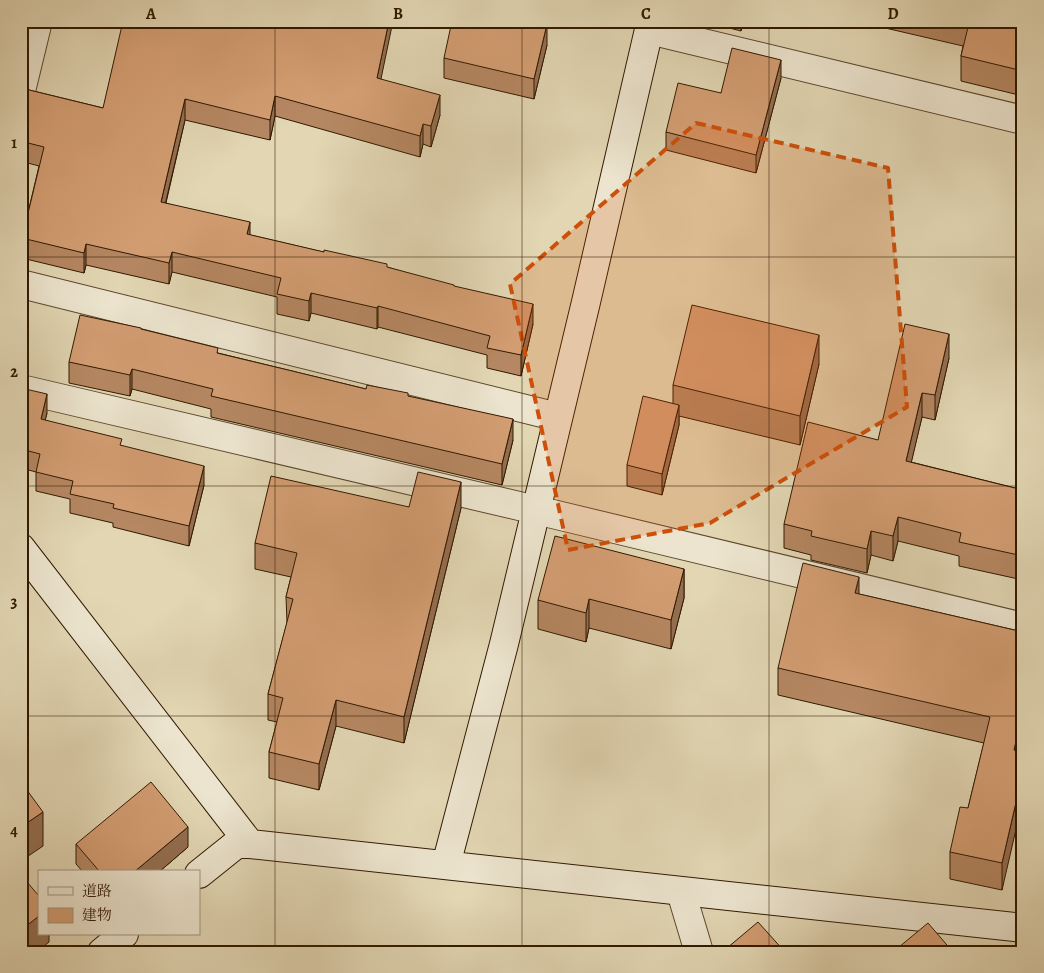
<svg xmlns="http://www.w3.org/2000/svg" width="1044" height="973" font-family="Alegreya,'Noto Serif JP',serif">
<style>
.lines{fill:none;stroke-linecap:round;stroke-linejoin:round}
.street-casing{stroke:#5d482d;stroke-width:30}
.secondary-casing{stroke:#311900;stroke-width:30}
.street{stroke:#ece4ce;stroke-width:28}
.secondary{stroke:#ece4ce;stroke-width:28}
.wall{fill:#b58762;stroke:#311900}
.shaded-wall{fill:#946e50;stroke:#311900}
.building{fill:#d39d72;stroke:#311900}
.marked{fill:#cd4f0a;fill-opacity:0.2;stroke:#cd4f0a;stroke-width:4;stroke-dasharray:10 6;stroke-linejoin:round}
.grid{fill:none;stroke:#311900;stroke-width:1;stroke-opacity:0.55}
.neatline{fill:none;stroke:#311900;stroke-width:2}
.grid-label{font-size:16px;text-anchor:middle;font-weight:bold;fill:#311900}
</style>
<rect width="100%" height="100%" fill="#e2d6b3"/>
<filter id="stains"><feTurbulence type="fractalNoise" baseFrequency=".004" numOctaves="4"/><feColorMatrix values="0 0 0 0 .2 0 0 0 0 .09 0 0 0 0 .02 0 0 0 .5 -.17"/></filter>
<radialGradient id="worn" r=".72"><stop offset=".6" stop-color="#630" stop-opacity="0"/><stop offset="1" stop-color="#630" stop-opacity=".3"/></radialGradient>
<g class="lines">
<!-- street casing -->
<g class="street-casing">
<path id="street" d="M649,30L1023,120
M21,91L38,21
M21,284L558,417
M21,389L536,510L1023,627
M681,892L699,952"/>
</g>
<!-- secondary casing -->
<g class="secondary-casing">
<path id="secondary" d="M21,548L250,844
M446,865L504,644L586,302L651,21
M199,874L234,846L240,844H250L1023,928
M102,952L124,934"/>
</g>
<!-- street -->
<use href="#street" class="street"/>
<!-- secondary -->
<use href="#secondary" class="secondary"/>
</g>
<!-- wall -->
<path class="wall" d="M702,21H743L741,31Z
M855,21H1023V96L961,81V56L963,46Z
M547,45L534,99L444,78V58Z
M781,78L756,173L666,150V132L721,93Z
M381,79L440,115L431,147L423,144L420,157L275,116L270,140L185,120L166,203L250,235L387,267L454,287L533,324L521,376L487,368V355L378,327L377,329L311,313L309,321L277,314V297L172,272L169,284L86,265L84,273L22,258V238L39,166L24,162V155L21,154V88L103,108Z
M141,329L218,353L288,370L366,389L408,396L513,440L502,485L211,417V409L132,389L130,396L69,383V362Z
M949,358L935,420L922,417L911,462L1023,490V580L959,566V556L898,541L893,561L871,555L867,573L811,560V555L784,548V524L878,440Z
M819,364L800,445L679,416V425L662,495L627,486V465L673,403V385Z
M21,388L47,413L45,420L122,446L204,485L189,546L113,527V523L70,513V499L36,491V472L21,468Z
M409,507L461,508L404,743L336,726L319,790L269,778V752L277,722L268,720V694L287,623L286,597L291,577L255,569V543Z
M684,569V598L671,649L589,628L586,642L538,629V600Z
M859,594L1023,632V738L1020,751L1002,890L950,879V852L968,808L984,743L778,695V668Z
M76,844L188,847L159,872H83L76,864Z"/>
<!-- shaded-wall -->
<path class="shaded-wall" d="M389,21H393L377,98V78Z
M741,21H743L741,31Z
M547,24V45L534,99V79Z
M781,60V78L756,173V155Z
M440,95V115L431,147V126Z
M275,96V116L270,140V120Z
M185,99V120L161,222V202Z
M423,124V144L420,157V136Z
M250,222V243L247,234Z
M86,244V265L84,273V253Z
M172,252V272L169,284V263Z
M311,293V313L309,321V301Z
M533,304V324L521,376V355Z
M378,306V327L377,329V308Z
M949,334V358L935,420V395Z
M819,335V364L800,445V416Z
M132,369V389L130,396V375Z
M922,393V417L906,485V461Z
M47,394V413L41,438V419Z
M679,405V425L662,495V474Z
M513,419V440L502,485V464Z
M204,466V485L189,546V526Z
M461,482V508L404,743V717Z
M898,517V541L893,561V536Z
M871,531V555L867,573V549Z
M684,569V598L671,649V620Z
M859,577V604L855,593Z
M589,599V628L586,642V613Z
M336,700V726L319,790V764Z
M1023,711V738L1014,777V750Z
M1023,772V799L1002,890V863Z
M43,812V846L21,861V827Z
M188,827V847L159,872H134Z
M39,916V934H49V942L37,952H21V930Z"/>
<!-- building -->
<path class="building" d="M123,21H389L377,78L440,95L431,126L423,124L420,136L275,96L270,120L185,99L161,202L250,222L247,234L324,252V250L387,264V267L454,285V286L533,304L521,355L487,348L490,336L378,306L377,308L311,293L309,301L277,294L281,278L172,252L169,263L86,244L84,253L22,238L44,147L24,142L26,135L21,134V88L103,108Z
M452,21H534L547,24L534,79L444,58Z
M963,21H1023V71L961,56L969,23Z
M732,48L781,60L756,155L666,132L678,83L721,93Z
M692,305L819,335L800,416L673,385Z
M80,315L141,328V329L218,348L217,353L288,370L366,389L367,385L408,393V396L513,419L502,464L211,396L213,389L132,369L130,375L69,362Z
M905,324L949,334L935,395L922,393L906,461L1023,490V556L959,542L961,533L898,517L893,536L871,531L867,549L811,536L812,531L784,524L808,422L878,440Z
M21,388L47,394L41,419L122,439L120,445L204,466L189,526L113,508L114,504L70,494L73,481L36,472L40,454L21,449Z
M643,396L679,405L662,474L627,465Z
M418,472L461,482L404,717L336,700L319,764L269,752L283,698L268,694L293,599L286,597L297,553L255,543L271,476L409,507Z
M555,536L684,569L671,620L589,599L586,613L538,600Z
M803,563L859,577L855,593L1023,632V711L1014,750L1023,752V772L1002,863L950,852L960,807L968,808L990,717L778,668Z
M21,782L43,812L21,827Z
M151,782L188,827L134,872H100L76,844Z
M21,875L39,896V916L21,930Z
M758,922L785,952H730L727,948Z
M928,923L953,952H893Z"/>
<!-- marked area -->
<path class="marked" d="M696,123L888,168L907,407L710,523L568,550L510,284Z"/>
<!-- grid -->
<path class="grid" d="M275,21V952M522,21V952M769,21V952M21,257H1023M21,486H1023M21,716H1023"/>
<!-- margin -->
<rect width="1044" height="973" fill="none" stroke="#e2d6b3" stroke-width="55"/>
<!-- legend -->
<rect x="38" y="870" width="162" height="65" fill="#ece4ce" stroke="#a1937c"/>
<rect x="48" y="887" width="25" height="8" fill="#ece4ce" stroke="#a1937c"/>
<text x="82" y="896" font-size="15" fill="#311900">道路</text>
<rect x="48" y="908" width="25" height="15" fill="#d39d72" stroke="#a1937c"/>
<text x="82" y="920" font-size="15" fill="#311900">建物</text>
<rect x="28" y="28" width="988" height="918" class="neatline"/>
<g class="grid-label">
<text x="151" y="19">A</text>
<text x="398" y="19">B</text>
<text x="646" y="19">C</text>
<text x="893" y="19">D</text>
<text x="14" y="148">1</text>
<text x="14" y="377">2</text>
<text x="14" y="607">3</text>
<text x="14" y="836">4</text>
</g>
<rect width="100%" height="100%" filter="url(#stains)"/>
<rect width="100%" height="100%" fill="url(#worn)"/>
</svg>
